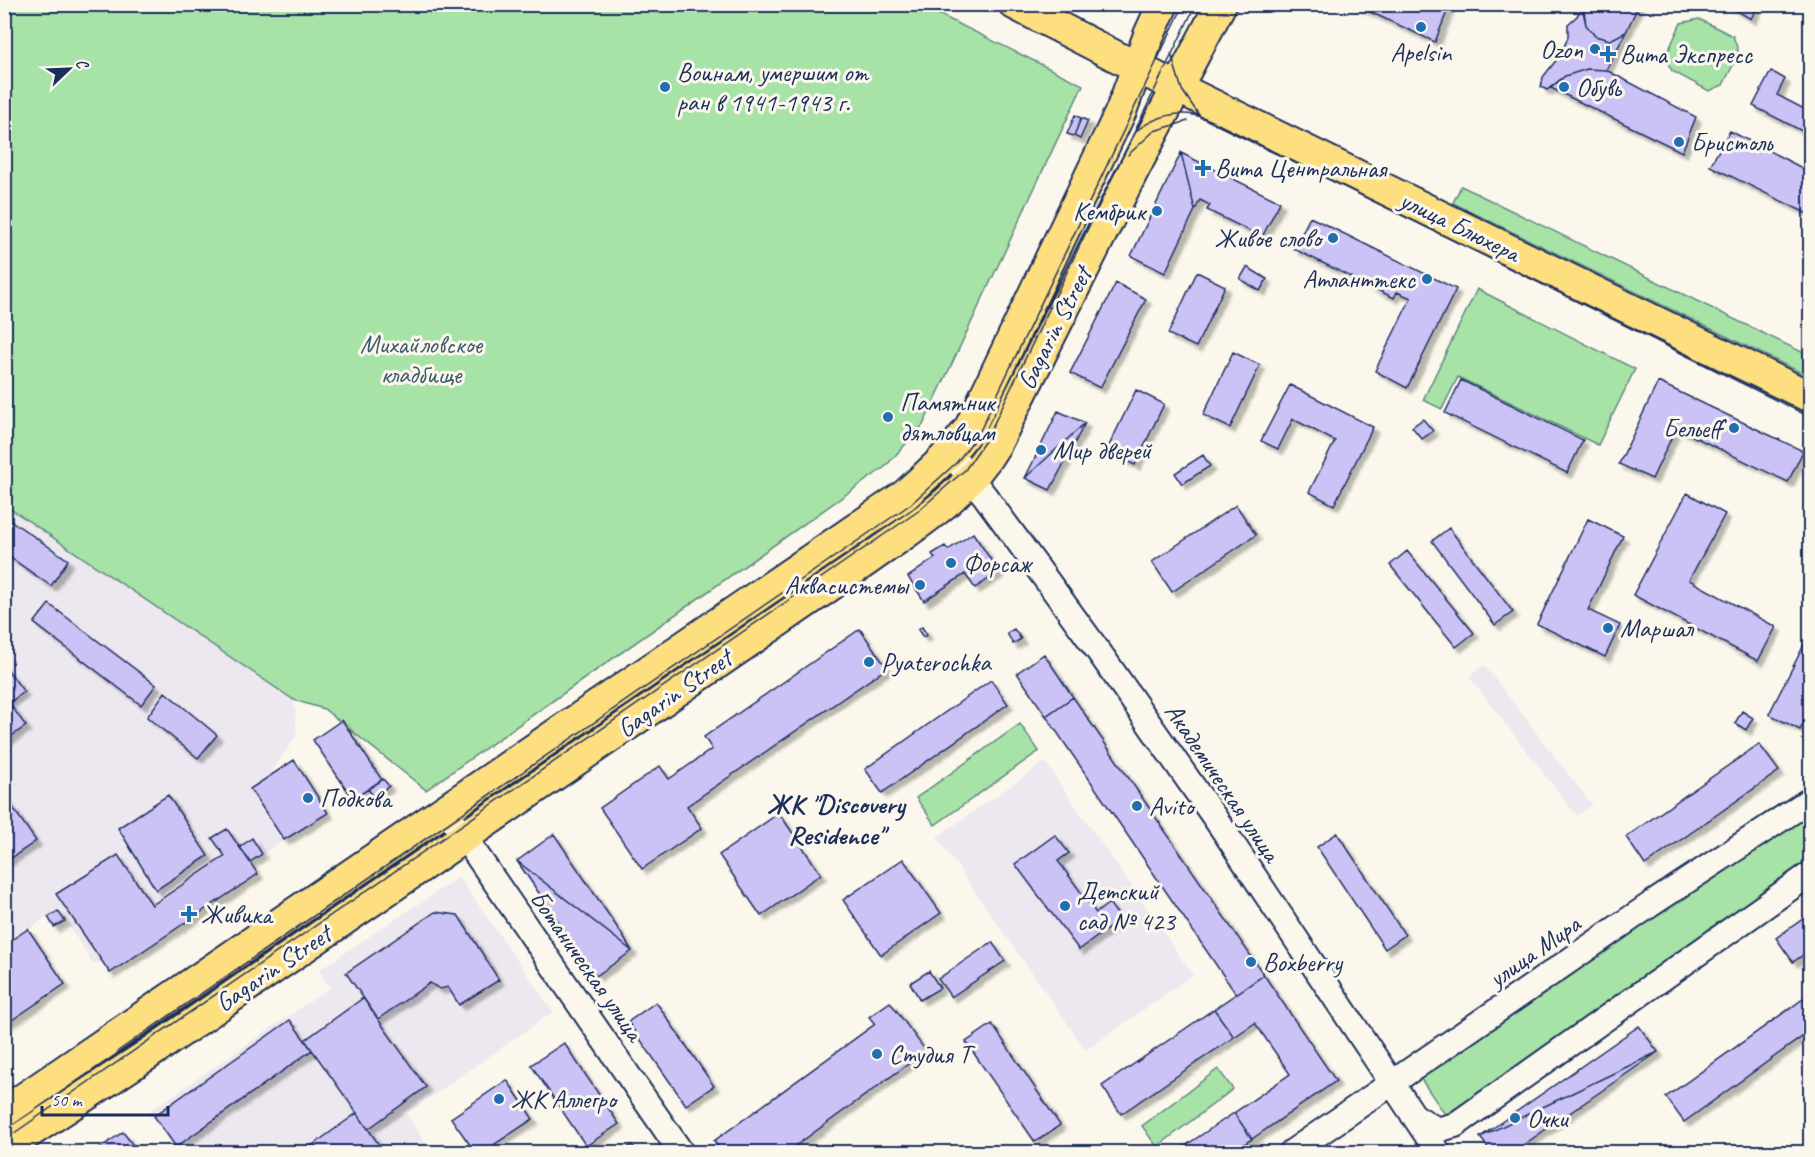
<svg xmlns="http://www.w3.org/2000/svg" width="1815" height="1157" font-family="Caveat,sans-serif">
<style>
.built{fill:#ede7ef}
.green{fill:#a7e2a7;stroke:#618882;stroke-width:1.5}
.building{fill:#cbc3f5;stroke:#1b2f5e;stroke-width:1.5;filter:url(#shadow)}
.lines{fill:none;stroke-linecap:round;stroke-linejoin:round}
.minor-casing{stroke:#1b2f5e;stroke-width:28}
.major-casing{stroke:#1b2f5e;stroke-width:34}
.minor{stroke:#fbf7ec;stroke-width:24}
.major{stroke:#fedf80;stroke-width:30}
.tram{stroke:#1b2f5e;stroke-width:1.5}
.poi-dot{fill:#1f6fb2;stroke:#fbf7ec;stroke-width:2}
.labels{text-anchor:middle;stroke-width:6;stroke-linejoin:round;paint-order:stroke}
.poi-label{font-size:26px;fill:#1b2f5e;stroke:#fbf7ec;text-anchor:start}
.street-label{font-size:26px;fill:#1b2f5e;stroke:#fbf7ec}
.park-label{font-size:26px;fill:#3e5c70;stroke:#fbf7ec}
.neighbourhood-label{font-size:27px;font-weight:bold;fill:#1b2f5e;stroke:#fbf7ec}
</style>
<defs>
<filter id="shadow"><feDropShadow dx="5" dy="5" stdDeviation="1.5" flood-color="#0004"/></filter>
</defs>
<rect width="100%" height="100%" fill="#fbf7ec"/>
<filter id="ink" filterUnits="userSpaceOnUse"><feTurbulence type="fractalNoise" baseFrequency=".0167" numOctaves="2"/><feDisplacementMap in="SourceGraphic" scale="12" xChannelSelector="R" yChannelSelector="G"/><feConvolveMatrix kernelMatrix="1 2 1 2 8 2 1 2 1" color-interpolation-filters="sRGB"/></filter>
<g filter="url(#ink)">
<!-- built -->
<path class="built" d="M4,505L294,700L297,735L268,777L251,789L284,840L250,862L258,874L110,973L102,961L93,963L58,909L28,930L4,1015Z
M1484,665L1592,805L1577,816L1469,677Z
M1045,762L1193,975L1086,1050L937,837Z
M459,877L553,1012L406,1114L432,1152H178L148,1112L330,988L319,970Z"/>
<!-- green -->
<path class="green" d="M4,5H920L1083,85L923,425L885,467L426,790L324,709L294,700L5,505Z
M1085,5H1116L1114,8L1100,12Z
M1699,19L1733,36L1739,53L1723,85L1709,91L1672,71L1665,58L1681,23Z
M1461,186L1810,356V377L1453,203Z
M1477,289L1635,369L1598,445L1458,377L1442,409L1423,400Z
M1020,724L1039,751L935,825L916,798Z
M1810,800V874L1460,1121L1444,1113L1414,1069Z
M1218,1069L1233,1089L1157,1147L1142,1126Z"/>
<!-- building -->
<path class="building" d="M1353,4H1450L1435,42Z
M1583,4H1639L1626,32L1610,40L1595,36L1586,25Z
M1725,4H1753L1757,6L1751,19Z
M1582,6L1586,25L1595,36L1610,40L1626,32L1606,70L1587,69L1565,76L1547,90L1541,87L1543,77L1561,54L1568,37V24L1577,16Z
M1587,69L1606,70L1696,117L1682,152L1551,88L1565,76Z
M1771,71L1785,79L1777,95L1810,112V135L1753,106Z
M1075,115L1081,118L1074,136L1067,134Z
M1081,118L1088,121L1080,139L1074,136Z
M1730,131L1810,172V215L1710,166Z
M1181,153L1195,210L1165,273L1131,256Z
M1181,153L1280,202L1262,237L1207,210L1210,205L1200,200L1195,210Z
M1310,217L1456,289L1407,388L1375,371L1411,298L1397,292L1394,298L1294,249Z
M1247,267L1267,279L1260,291L1240,279Z
M1197,272L1225,286L1196,347L1168,334Z
M1116,283L1146,299L1100,388L1070,373Z
M1233,352L1260,365L1230,428L1203,415Z
M1461,380L1583,440L1567,473L1445,413Z
M1658,382L1803,451L1788,482L1676,428L1652,479L1619,464Z
M1290,385L1373,427L1334,505L1309,492L1335,441L1293,419L1278,449L1261,441Z
M1136,390L1164,404L1135,465L1106,452Z
M1058,411L1085,423L1025,478Z
M1423,419L1433,431L1422,439L1412,427Z
M1085,423L1050,490L1025,478Z
M1203,455L1210,466L1182,484L1175,473Z
M1687,493L1725,514L1689,580L1776,627L1758,661L1633,595Z
M1236,505L1256,535L1172,592L1152,562Z
M4,516L68,560L51,586L4,553Z
M1588,519L1623,536L1588,610L1620,625L1605,657L1537,624Z
M1449,528L1513,612L1495,625L1432,541Z
M973,533L999,572L975,588L965,574L924,601L908,577L935,558L932,554L945,546L948,550Z
M1407,551L1474,633L1456,647L1390,565Z
M49,604L156,685L141,705L34,623Z
M922,627L927,635L923,637L918,630Z
M860,629L887,668L687,806L702,828L642,869L600,808L660,766L669,779L712,749L704,737Z
M1014,629L1021,639L1013,644L1007,633Z
M1810,633V710L1800,730L1769,714Z
M1044,654L1073,697L1046,716L1017,673Z
M4,665L24,692L9,703L26,726L7,739L4,736Z
M991,680L1008,704L882,793L865,769Z
M165,692L217,735L198,758L147,717Z
M1073,697L1264,975L1236,994L1046,716Z
M1742,711L1753,718L1746,730L1735,723Z
M342,720L382,780L353,799L313,740Z
M1759,744L1779,771L1645,865L1626,837Z
M294,760L328,813L284,840L250,789Z
M383,779L389,786L374,797L368,789Z
M4,795L36,841L4,863Z
M168,795L208,856L156,890L118,828Z
M779,813L821,874L761,916L719,855Z
M227,829L258,874L110,973L56,894L118,855L152,905L225,856L212,838Z
M1337,833L1405,935L1385,949L1317,847Z
M554,834L621,933L632,951L517,861Z
M1055,835L1069,853L1058,861L1096,913L1109,903L1121,919L1079,950L1015,864Z
M252,838L262,854L250,862L240,847Z
M903,859L941,913L881,955L843,900Z
M517,861L632,951L596,976Z
M58,911L65,921L54,927L48,917Z
M435,912L458,915L499,980L459,1005L448,987L440,989L430,983L378,1019L346,973Z
M1810,914V950L1793,962L1776,938Z
M28,929L65,984L9,1022L4,1015V945Z
M992,942L1005,961L951,997L938,979Z
M929,971L940,988L920,1000L910,983Z
M1264,975L1336,1081L1252,1139L1234,1113L1290,1074L1255,1023L1234,1037L1214,1009Z
M1810,994V1031L1684,1122L1666,1097Z
M363,998L426,1087L368,1129L305,1040Z
M656,1002L714,1086L686,1105L628,1022Z
M890,1002L926,1051L787,1152H722L714,1141L875,1024L869,1017Z
M1214,1009L1234,1037L1121,1114L1102,1086Z
M290,1020L312,1050L176,1147L154,1116Z
M992,1024L1060,1125L1035,1142L966,1042Z
M1639,1026L1658,1052L1480,1137Z
M564,1043L619,1124L586,1146L531,1065Z
M1658,1052L1513,1152H1491L1480,1137Z
M507,1080L533,1119L483,1152H475L451,1118Z
M357,1113L384,1152H303Z
M1234,1113L1252,1139L1232,1152H1176Z
M123,1132L138,1152H94Z
M252,1145L257,1152H240Z
M632,1145L638,1152H621Z"/>
<g class="lines">
<!-- minor casing -->
<g class="minor-casing">
<path id="minor" d="M950,453L985,496L1099,652L1224,831L1438,1152
M445,809L681,1152
M1413,1115L1437,1130L1455,1125L1810,874
M1292,1152L1650,905L1810,800"/>
</g>
<!-- major casing -->
<g class="major-casing">
<path id="major" d="M1014,4L1160,79L1810,397
M4,1112L905,495C928,474 952,453 970,427L1121,111L1149,35L1163,4
M4,1149L147,1055L866,561C915,526 965,497 996,444L1132,173L1221,4"/>
</g>
<!-- minor -->
<use href="#minor" class="minor"/>
<!-- major -->
<use href="#major" class="major"/>
<!-- tram -->
<path class="tram" d="M1171,54L1182,90L1201,118
M1136,131C1159,114 1184,109 1210,120L1810,417
M1128,155L1154,131L1188,121
M118,1051L911,504L957,462L979,433L1184,4
M4,1140L917,512L965,470L987,438L1196,4"/>
</g>
</g>
<!-- markers -->
<g class="poi-dot">
<circle cx="1421" cy="27" r="6"/>
<circle cx="1595" cy="49" r="6"/>
<path d="M1605 45h6v6h6v6h-6v6h-6v-6h-6v-6h6z"/>
<circle cx="665" cy="87" r="6"/>
<circle cx="1564" cy="87" r="6"/>
<circle cx="1679" cy="142" r="6"/>
<path d="M1200 159h6v6h6v6h-6v6h-6v-6h-6v-6h6z"/>
<circle cx="1157" cy="211" r="6"/>
<circle cx="1333" cy="238" r="6"/>
<circle cx="1427" cy="279" r="6"/>
<circle cx="888" cy="417" r="6"/>
<circle cx="1734" cy="428" r="6"/>
<circle cx="1041" cy="450" r="6"/>
<circle cx="951" cy="563" r="6"/>
<circle cx="920" cy="585" r="6"/>
<circle cx="1608" cy="628" r="6"/>
<circle cx="869" cy="662" r="6"/>
<circle cx="308" cy="798" r="6"/>
<circle cx="1137" cy="806" r="6"/>
<circle cx="1065" cy="906" r="6"/>
<path d="M186 905h6v6h6v6h-6v6h-6v-6h-6v-6h6z"/>
<circle cx="1251" cy="962" r="6"/>
<circle cx="877" cy="1054" r="6"/>
<circle cx="499" cy="1099" r="6"/>
<circle cx="1515" cy="1118" r="6"/>
</g>
<g class="labels">
<!-- poi labels -->
<g class="poi-label">
<text x="1583" y="58" text-anchor="end">Ozon</text>
<text x="1421" y="61" text-anchor="middle">Apelsin</text>
<text x="1620" y="63">Вита Экспресс</text>
<text x="677" y="81">Воинам, умершим от<tspan x="677" dy="30">ран в 1941-1943 г.</tspan></text>
<text x="1576" y="96">Обувь</text>
<text x="1691" y="151">Бристоль</text>
<text x="1215" y="177">Вита Центральная</text>
<text x="1145" y="220" text-anchor="end">Кембрик</text>
<text x="1321" y="247" text-anchor="end">Живое слово</text>
<text x="1415" y="288" text-anchor="end">Атланттекс</text>
<text x="900" y="411">Памятник<tspan x="900" dy="30">дятловцам</tspan></text>
<text x="1722" y="437" text-anchor="end">Бельеff</text>
<text x="1053" y="459">Мир дверей</text>
<text x="963" y="572">Форсаж</text>
<text x="908" y="594" text-anchor="end">Аквасистемы</text>
<text x="1620" y="637">Маршал</text>
<text x="881" y="671">Pyaterochka</text>
<text x="320" y="807">Подкова</text>
<text x="1149" y="815">Avito</text>
<text x="1077" y="900">Детский<tspan x="1077" dy="30">сад № 423</tspan></text>
<text x="201" y="923">Живика</text>
<text x="1263" y="971">Boxberry</text>
<text x="889" y="1063">Студия Т</text>
<text x="511" y="1108">ЖК Аллегро</text>
<text x="1527" y="1127">Очки</text>
</g>
<!-- street labels -->
<g class="street-label">
<text transform="translate(1460 226) rotate(26)" y="9">улица Блюхера</text>
<text transform="translate(1054 328) rotate(-63)" y="9">Gagarin Street</text>
<text transform="translate(674 693) rotate(-35)" y="9">Gagarin Street</text>
<text transform="translate(1223 782) rotate(56)" y="9">Академическая улица</text>
<text transform="translate(1534 951) rotate(-35)" y="9">улица Мира</text>
<text transform="translate(587 965) rotate(55)" y="9">Ботаническая улица</text>
<text transform="translate(273 968) rotate(-34)" y="9">Gagarin Street</text>
</g>
<!-- park labels -->
<g class="park-label">
<text x="421" y="353">Михайловское<tspan x="421" dy="30">кладбище</tspan></text>
</g>
<!-- neighbourhood labels -->
<g class="neighbourhood-label">
<text x="836" y="813">ЖК "Discovery<tspan x="836" dy="31">Residence"</tspan></text>
</g>
</g>
<!-- margin -->
<rect width="1815" height="1157" fill="none" stroke="#fbf7ec" stroke-width="24"/>
<rect x="12" y="12" width="1791" height="1133" fill="none" stroke="#1b2f5e" stroke-width="2" filter="url(#ink)"/>
<!-- north arrow -->
<g transform="translate(69 69) rotate(67)" stroke="#fbf7ec" stroke-width="4.5" paint-order="stroke">
<path d="M0-4.5L10 22L0 15L-10 22Z" fill="#1b2f5e"/>
<text y="-9" font-size="16" font-weight="bold" text-anchor="middle" fill="#1b2f5e">С</text>
</g>
<!-- scale -->
<path d="M42 1106v9h126v-9" fill="none" stroke="#1b2f5e" stroke-width="3"/>
<text x="51" y="1106" font-size="18" fill="#1b2f5e" stroke="#fbf7ec" stroke-width="4.5" paint-order="stroke">50 m</text>
</svg>
